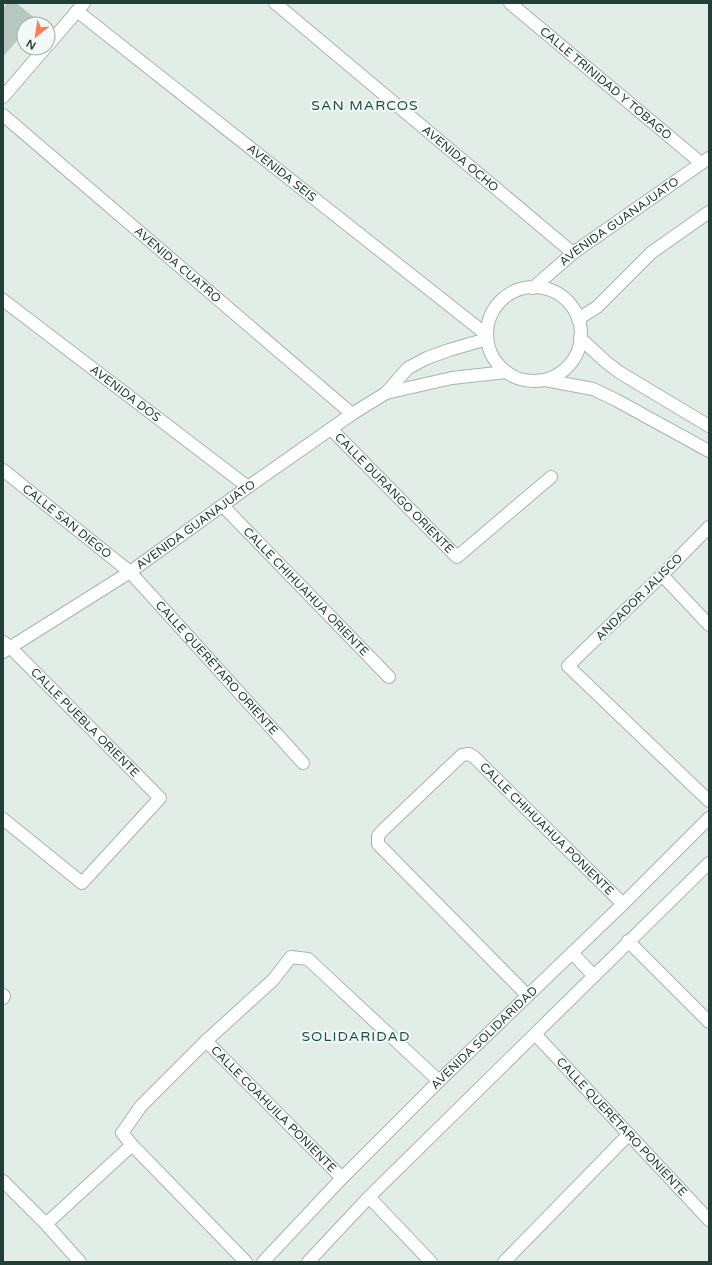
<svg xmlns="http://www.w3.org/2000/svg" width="712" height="1265" font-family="'Varela Round',sans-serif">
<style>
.building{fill:#b7c8c1;stroke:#b4c7bf}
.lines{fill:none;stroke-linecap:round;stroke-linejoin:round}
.minor-casing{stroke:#a4b5af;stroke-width:14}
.minor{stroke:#fff;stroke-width:12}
.labels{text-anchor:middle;stroke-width:4;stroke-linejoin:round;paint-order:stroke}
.street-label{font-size:12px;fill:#213f37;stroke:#f2f9f6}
.quarter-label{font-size:14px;letter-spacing:1px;fill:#1b5245;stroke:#f2f9f6}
</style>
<rect width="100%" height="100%" fill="#e2ede8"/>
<!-- building -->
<path class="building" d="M8,3H16L35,19L31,24H24V32L3,56V9Z"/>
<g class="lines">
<!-- minor casing -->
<g class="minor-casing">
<g id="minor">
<path id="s1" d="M275,3L573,253"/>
<path id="s2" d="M510,3L701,163"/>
<path id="s3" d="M77,11L487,335"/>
<path d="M48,45L84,3"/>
<path d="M3,97L45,48"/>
<path id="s4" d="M3,115L352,414"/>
<circle cx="534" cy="334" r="47"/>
<path id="s5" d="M533,288L573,253L709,158"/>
<path id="s6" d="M3,300L248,487"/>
<path d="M578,319L597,307L651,253L709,212"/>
<path d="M580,338L606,362L619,372L709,426"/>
<path d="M545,380L593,389L616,400L709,451"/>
<path d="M386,393L452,378L506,372"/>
<path id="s7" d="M331,429L457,557L551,477"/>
<path id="s8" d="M3,470L130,572L303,763"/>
<path id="s9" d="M223,506L389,677"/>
<path d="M709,527L662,575L568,666L709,801"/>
<path d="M662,575L709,625"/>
<path id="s10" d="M3,642L10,647L160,798L82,883L3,819"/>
<path id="s11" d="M3,652L130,572L248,487L352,414L386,393L408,368L427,358L449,350L487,339"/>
<path d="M628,941L709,1022"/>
<path d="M572,953L594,976"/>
<path d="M3,995L4,996L3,998"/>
<path id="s12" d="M527,995L378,844V836L382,831L462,755L469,754L474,757L623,904"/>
<path id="s13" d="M535,1034L709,1220"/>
<path id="s14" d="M206,1041L342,1178"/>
<path d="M3,1181L46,1224L80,1262"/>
<path d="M369,1197L431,1262"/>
<path d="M46,1224L132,1145"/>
<path d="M246,1262L132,1145L122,1133L141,1106L206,1041L273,980L291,957L308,959L439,1081"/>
<path id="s15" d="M263,1262L342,1178L439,1081L623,904L709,818"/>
<path d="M308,1262L369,1197L709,863"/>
<path d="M504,1262L629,1134"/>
</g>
</g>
<!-- minor -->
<use href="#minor" class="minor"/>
</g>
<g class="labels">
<!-- street labels -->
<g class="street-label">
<text dy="4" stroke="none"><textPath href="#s2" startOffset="125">CALLE TRINIDAD Y TOBAGO</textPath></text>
<text dy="4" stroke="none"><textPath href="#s1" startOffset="242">AVENIDA OCHO</textPath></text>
<text dy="4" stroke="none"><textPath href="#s3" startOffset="261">AVENIDA SEIS</textPath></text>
<text dy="4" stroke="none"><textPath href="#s5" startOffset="109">AVENIDA GUANAJUATO</textPath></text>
<text dy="4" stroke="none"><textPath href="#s4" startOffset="230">AVENIDA CUATRO</textPath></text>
<text dy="4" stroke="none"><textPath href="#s6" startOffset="154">AVENIDA DOS</textPath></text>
<text dy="4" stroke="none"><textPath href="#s7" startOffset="90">CALLE DURANGO ORIENTE</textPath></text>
<text dy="4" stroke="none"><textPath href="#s8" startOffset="82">CALLE SAN DIEGO</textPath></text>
<text dy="4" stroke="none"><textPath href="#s11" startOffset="231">AVENIDA GUANAJUATO</textPath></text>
<text dy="4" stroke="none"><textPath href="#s9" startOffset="119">CALLE CHIHUAHUA ORIENTE</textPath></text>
<text transform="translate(639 597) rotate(-45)" y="4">ANDADOR JALISCO</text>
<text dy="4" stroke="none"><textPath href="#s8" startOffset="292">CALLE QUERÉTARO ORIENTE</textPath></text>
<text dy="4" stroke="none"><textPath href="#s10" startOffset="115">CALLE PUEBLA ORIENTE</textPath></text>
<text dy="4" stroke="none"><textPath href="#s12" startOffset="452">CALLE CHIHUAHUA PONIENTE</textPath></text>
<text dy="4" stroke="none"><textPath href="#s15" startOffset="315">AVENIDA SOLIDARIDAD</textPath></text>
<text dy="4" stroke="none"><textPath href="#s14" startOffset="96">CALLE COAHUILA PONIENTE</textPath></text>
<text dy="4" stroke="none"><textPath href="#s13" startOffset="127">CALLE QUERÉTARO PONIENTE</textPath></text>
</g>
<!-- quarter labels -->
<g class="quarter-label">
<text x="365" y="110">SAN MARCOS</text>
<text x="356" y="1041">SOLIDARIDAD</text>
</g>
</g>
<!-- border -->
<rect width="712" height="1265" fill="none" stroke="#213f37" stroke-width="8"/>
<!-- north arrow -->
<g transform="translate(36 36) rotate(210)"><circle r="19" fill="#f2f9f6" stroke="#9eafaa"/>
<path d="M0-3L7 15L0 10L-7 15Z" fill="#fa7c53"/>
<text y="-6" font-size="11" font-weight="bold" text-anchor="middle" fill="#213f37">N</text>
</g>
</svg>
